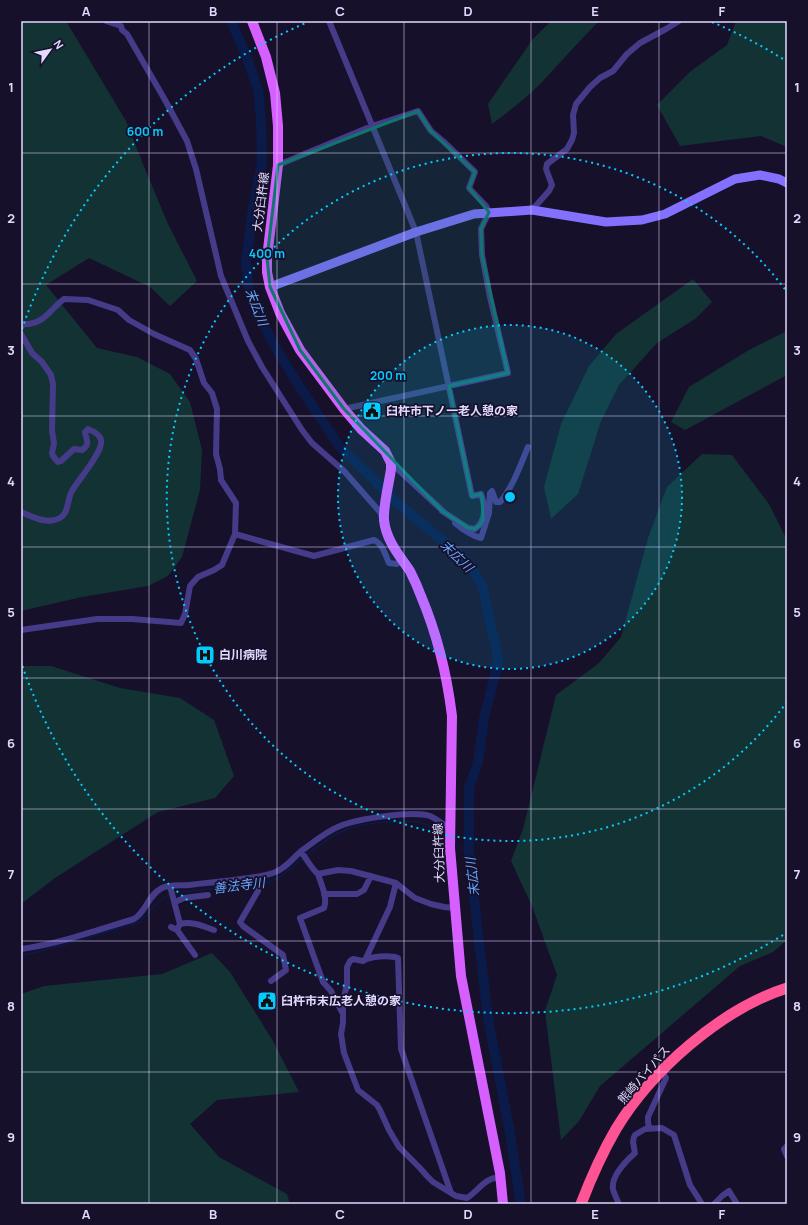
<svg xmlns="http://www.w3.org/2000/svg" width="808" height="1225" font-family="Manrope,'Noto Sans JP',sans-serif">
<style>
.green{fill:#133234}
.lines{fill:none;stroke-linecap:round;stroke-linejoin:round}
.stream{stroke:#0a1a49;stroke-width:1.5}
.river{stroke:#0a1a49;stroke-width:10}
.street{stroke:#463b89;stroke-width:6}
.secondary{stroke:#8370ff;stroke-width:9}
.primary{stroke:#d560ff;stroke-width:10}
.highway{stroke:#ff5493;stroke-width:11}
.marked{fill:#0f766e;fill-opacity:0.2;stroke:#0f766e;stroke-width:3;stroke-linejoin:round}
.grid{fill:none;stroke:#e2d9ff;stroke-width:1;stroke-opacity:0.55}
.ring{fill:none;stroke:#05cbff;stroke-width:2;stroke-dasharray:2 4}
.labels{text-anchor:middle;stroke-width:3.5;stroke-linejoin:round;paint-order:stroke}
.street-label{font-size:12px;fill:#e2d9ff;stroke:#17102a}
.poi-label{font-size:12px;font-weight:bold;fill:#e2d9ff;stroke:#17102a;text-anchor:start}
.water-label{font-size:13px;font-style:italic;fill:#67a8ff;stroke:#17102a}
.centre{fill:#05cbff;stroke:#17102a;stroke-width:2}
.ring-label{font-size:12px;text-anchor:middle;font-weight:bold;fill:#05cbff;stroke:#17102a;stroke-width:3.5;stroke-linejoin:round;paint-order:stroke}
.neatline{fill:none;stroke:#e2d9ff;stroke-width:1.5}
.grid-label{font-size:13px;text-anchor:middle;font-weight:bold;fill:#e2d9ff}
</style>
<rect width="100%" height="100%" fill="#17102a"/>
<!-- green -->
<path class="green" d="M21,21H66L126,121L143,164L168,224L197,281L170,306L150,287L89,258L46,285L97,348L137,357L170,374L190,402L202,450L200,490L182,557L168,576L148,586L82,597L21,611Z
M551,21H599C579,41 561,62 542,82C527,98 509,111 492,124L488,104L532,40Z
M736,21H787V147L761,136L680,146L657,105L691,71L727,45Z
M693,279L712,302L695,319L657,343L619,385L601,421L578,494L551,519L544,487L561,424L589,366L616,334Z
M787,331V375L685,430L671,422L689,387L749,350Z
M702,454L732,455L769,504L787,540V940L773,952L740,966L600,1086L579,1121L561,1140L545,1011L557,975L532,906L511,861L523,829L556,695L599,663L621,637L648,538L667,487Z
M21,666H51L120,688L180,698L214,720L234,776L215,798L158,812L55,878L21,904Z
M212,953L230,972L273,1041L299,1092L217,1100L190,1124L219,1157L287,1194L290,1204H21V994L44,986L162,974Z"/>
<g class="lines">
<!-- stream -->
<path class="stream" d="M454,843L469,854
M306,856C317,847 328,837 341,832C357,824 378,822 395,822C404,821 414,820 423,823C432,826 438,833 446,838
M258,884C279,882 288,870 303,858
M173,893L254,884
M21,956L60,946L136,923L140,922L154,906L169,894"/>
<!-- river -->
<path class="river" d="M231,21L247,58L258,90L261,120L262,162L252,215L246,261L249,291L259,316L278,352L298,384L339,446L394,500L461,556L470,565L482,585L498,658L497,667L484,718L478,762L469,788V854L488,1019L509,1128L521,1204"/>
<!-- street -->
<path class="street" d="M106,21L121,26L122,30L127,34L165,100L187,141L196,169L221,276L248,341L262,367L302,430L312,443L344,471L380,512L383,519
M329,21L416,232L472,496L481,494C486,506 486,521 475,529L468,528L442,511
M278,165L372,126L418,111L431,131L443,141L475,172L469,188L486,206L489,212L481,229L482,255L490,297L508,373L344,409
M532,210L549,191L552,185L546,169L547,164L567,149L572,140L574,133L573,115L576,104L590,87L600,78L613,71L627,54L640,43L666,29L679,21
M21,324C44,326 49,310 64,299L88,300L118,310L129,320L154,334L190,350L196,359L204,383L212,393L217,409L216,454L220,469L221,480L236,503L235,534L222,565L214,570L198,577L190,586L185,614L181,623L132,619H97L21,630
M21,334L32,353L42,362L51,375L53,384L52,431L54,443L52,453L53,456L58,462L61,461L74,449L82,450C91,444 86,440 85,432L88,429C93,431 100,434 101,440C104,451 78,480 72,491C67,499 69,513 60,518C48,525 32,517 21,512
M391,463L444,512
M455,523C463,530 470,535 481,538L489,513L490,493L492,491L496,502H500C513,487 520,466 528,447
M235,534L314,556L374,540C383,544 385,555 389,563L397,564L402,560
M301,852C307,859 311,868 318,874L338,870L351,871L396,883L415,898L431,904L444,907L455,908
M318,874C321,884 328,898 324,908L300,918L323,982L331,991L342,1012
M255,878L258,891L240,922L243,926L283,955L286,970L271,981
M170,886L180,924L177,930
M324,894H357L364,890L371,876
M175,902L184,898L208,895
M180,924C192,921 202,926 214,930
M171,927L177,930L195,955
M21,949C59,944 97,930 134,919C146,912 148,895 162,888C170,884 180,886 189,885C204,883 219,882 234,880C247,878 261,877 273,873C286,869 294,856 304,849C315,841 327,831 340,826C357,819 413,810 430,816C437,819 444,825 450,829
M366,958L390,907L396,883
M649,1128L648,1122V1117L666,1078L662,1070
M787,1146L784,1149L787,1156
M451,1193L401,1049L398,958C390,955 370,956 363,961L353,959L350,961L347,967V984L343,1002V1023L341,1034L344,1053L358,1090L377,1105L380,1110L389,1130L399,1147L419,1167L427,1176L433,1182L456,1196L467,1198C478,1191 486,1176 500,1178
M619,1204C617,1199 614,1194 613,1189C611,1176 626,1161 635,1153L633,1142L634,1137L635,1135L645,1129L662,1128L674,1135L690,1185L702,1204
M714,1204L722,1196L729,1191L737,1204"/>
<!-- secondary -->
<path class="secondary" d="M270,287L416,232L474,214L532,210L606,222L642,220L665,214L735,179L760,175L779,179L787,183"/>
<!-- primary -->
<path class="primary" d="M252,21L266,57L275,93L278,126V165L267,258V272L270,287L280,313L300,350L344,409L361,429L385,451L391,463V469C389,484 383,506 384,520C386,540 399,555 410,571C414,579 418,588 421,596C437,634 447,675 452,716L450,848L461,976L500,1173L503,1204"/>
<!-- highway -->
<path class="highway" d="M581,1204C591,1178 602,1153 616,1129C651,1071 721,1009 787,988"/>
</g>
<!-- marked area -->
<path class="marked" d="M418,111L431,131L475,172L469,188L489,212L481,229L482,255L508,373L449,386L472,496L481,494L482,497L483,520L480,525L475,529L468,528L442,511L344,409L300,350L270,287L267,258L278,165Z"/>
<!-- grid -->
<path class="grid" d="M149,21V1204M277,21V1204M404,21V1204M531,21V1204M659,21V1204M21,153H787M21,284H787M21,416H787M21,547H787M21,678H787M21,809H787M21,941H787M21,1072H787"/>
<!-- distance rings -->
<circle cx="510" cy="497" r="172" fill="#05cbff" fill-opacity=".12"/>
<g class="ring">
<circle cx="510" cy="497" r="172"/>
<path d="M787 702A344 344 0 1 1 787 292"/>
<path d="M783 935A516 516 0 0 1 22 665M22 329A516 516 0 0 1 308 22M712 22A516 516 0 0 1 783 59"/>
</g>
<!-- icons -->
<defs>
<g id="civic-square" transform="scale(1)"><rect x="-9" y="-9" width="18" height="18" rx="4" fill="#05cbff" stroke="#17102a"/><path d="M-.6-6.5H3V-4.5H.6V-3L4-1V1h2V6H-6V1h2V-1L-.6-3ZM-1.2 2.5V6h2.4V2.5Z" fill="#111"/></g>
<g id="hospital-square" transform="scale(1)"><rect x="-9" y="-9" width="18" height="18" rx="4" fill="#05cbff" stroke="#17102a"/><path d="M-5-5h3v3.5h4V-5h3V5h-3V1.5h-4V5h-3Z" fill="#111"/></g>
</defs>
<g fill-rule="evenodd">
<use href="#civic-square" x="372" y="411"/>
<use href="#hospital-square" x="205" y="655"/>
<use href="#civic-square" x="267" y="1001"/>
</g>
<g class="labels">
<!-- street labels -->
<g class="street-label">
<text transform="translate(261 202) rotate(-83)" y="4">大分臼杵線</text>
<text transform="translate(439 853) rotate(-92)" y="4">大分臼杵線</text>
<text transform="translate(644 1075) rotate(-49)" y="4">熊崎バイパス</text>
</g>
<!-- poi labels -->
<g class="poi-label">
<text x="386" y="415">臼杵市下ノ一老人憩の家</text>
<text x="219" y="659">白川病院</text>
<text x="281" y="1005">臼杵市末広老人憩の家</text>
</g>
<!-- water labels -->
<g class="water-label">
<text transform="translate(257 307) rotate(69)" y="5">末広川</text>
<text transform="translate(457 556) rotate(44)" y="5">末広川</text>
<text transform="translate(472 877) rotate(-96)" y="5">末広川</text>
<text transform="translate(239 885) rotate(-7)" y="5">善法寺川</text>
</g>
</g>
<circle cx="510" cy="497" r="6" class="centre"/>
<g class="ring-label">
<text x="145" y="136">600 m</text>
<text x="267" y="258">400 m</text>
<text x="388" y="380">200 m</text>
</g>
<!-- border -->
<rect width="808" height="1225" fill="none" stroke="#17102a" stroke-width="44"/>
<!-- north arrow -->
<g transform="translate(50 50) rotate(57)" stroke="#17102a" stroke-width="3" paint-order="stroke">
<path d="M0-3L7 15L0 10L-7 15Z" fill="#e2d9ff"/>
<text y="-6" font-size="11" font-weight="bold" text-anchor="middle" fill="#e2d9ff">N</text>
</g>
<rect x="22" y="22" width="764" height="1181" class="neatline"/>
<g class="grid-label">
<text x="86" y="16">A</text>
<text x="213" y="16">B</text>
<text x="340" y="16">C</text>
<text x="468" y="16">D</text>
<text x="595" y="16">E</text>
<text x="722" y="16">F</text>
<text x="11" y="92">1</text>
<text x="797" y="92">1</text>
<text x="11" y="223">2</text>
<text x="797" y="223">2</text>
<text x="11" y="355">3</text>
<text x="797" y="355">3</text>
<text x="11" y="486">4</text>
<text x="797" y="486">4</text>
<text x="11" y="617">5</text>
<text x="797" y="617">5</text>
<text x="11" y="748">6</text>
<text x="797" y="748">6</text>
<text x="11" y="879">7</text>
<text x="797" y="879">7</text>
<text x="11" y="1011">8</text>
<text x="797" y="1011">8</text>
<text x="11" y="1142">9</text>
<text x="797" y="1142">9</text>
<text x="86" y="1219">A</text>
<text x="213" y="1219">B</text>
<text x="340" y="1219">C</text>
<text x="468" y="1219">D</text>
<text x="595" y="1219">E</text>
<text x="722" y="1219">F</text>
</g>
</svg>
